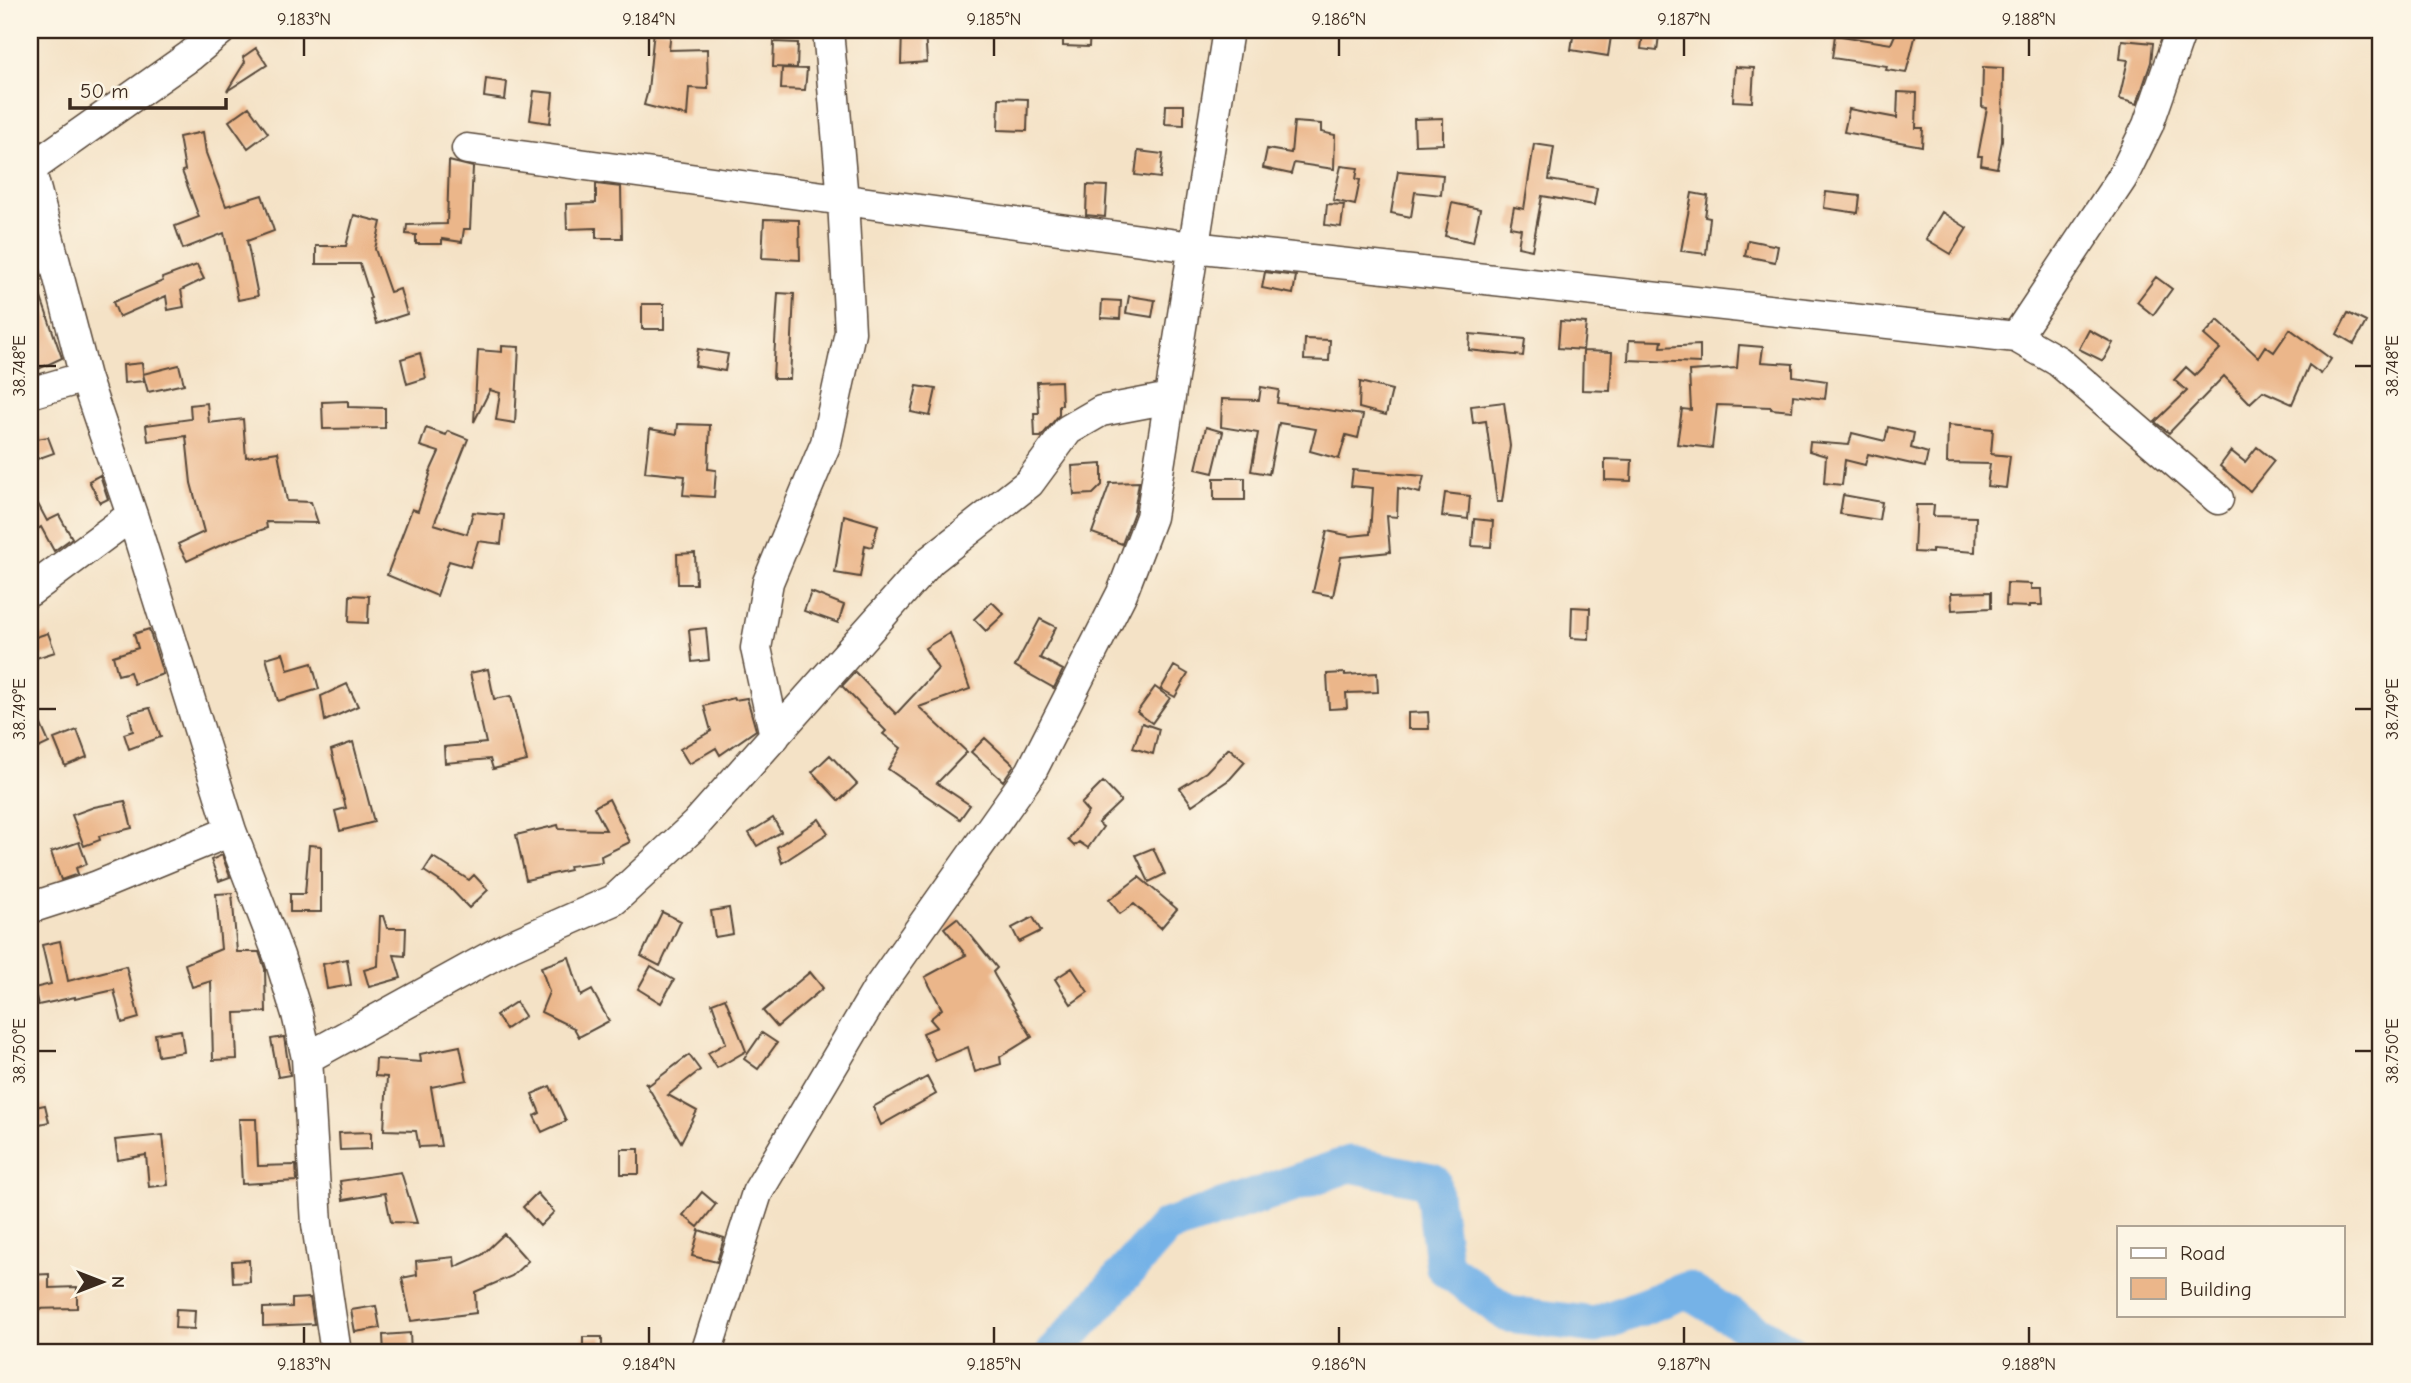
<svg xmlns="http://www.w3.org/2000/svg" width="2411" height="1383" font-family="'Comic Neue',sans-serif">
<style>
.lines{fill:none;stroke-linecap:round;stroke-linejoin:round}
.river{stroke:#74b2e7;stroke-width:37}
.building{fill:#ebb68a}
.minor-casing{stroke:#574637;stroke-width:33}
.minor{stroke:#fff;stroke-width:30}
.ticks{fill:none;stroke:#3b2a1e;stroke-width:2.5}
.neatline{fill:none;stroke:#3b2a1e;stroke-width:2.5}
.ticks-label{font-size:18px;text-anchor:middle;fill:#3b2a1e}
</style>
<rect width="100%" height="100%" fill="#fcf5e5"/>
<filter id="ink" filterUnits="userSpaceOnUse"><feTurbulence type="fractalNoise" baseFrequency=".0143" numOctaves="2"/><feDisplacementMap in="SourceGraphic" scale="14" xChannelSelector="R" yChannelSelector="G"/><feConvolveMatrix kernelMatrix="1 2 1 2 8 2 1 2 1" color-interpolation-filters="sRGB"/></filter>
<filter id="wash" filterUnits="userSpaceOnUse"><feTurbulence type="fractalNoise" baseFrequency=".00686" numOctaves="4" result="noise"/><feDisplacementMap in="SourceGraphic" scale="28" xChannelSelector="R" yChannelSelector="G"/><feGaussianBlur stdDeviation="1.57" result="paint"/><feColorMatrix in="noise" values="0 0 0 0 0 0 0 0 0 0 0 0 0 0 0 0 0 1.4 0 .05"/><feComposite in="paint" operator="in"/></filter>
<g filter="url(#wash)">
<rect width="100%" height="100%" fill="#f4e2c6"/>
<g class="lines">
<!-- river -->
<path class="river" d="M1054,1353L1166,1227L1350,1164L1432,1181L1444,1267L1508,1314L1595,1325L1687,1290L1791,1353"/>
</g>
<g id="blocks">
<!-- building -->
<path class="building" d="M654,30H671L669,50L707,49L708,89L689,88L687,116L644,105L648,90Z
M902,30H925L927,62L901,64Z
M1063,30H1090L1089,47L1063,46Z
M1574,30H1612L1608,56L1571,50Z
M1897,30H1917L1906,73L1886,70L1887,66L1832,58L1835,35L1891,44Z
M1643,33L1659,35L1657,51L1641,49Z
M2122,40L2153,43L2151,62L2137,104L2119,99L2128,60L2120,59Z
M774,42L798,43L797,68L773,67Z
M256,48L267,65L227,91L245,62L243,57Z
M1735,67L1754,68L1752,102L1733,101Z
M1983,67L2003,68L2002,141L1997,168L1981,165L1982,156H1978L1987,108L1982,107Z
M782,68L807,69L805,90L781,89Z
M486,79L507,82L505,100L484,97Z
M534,91L553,93L550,123L530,120Z
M1898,92L1917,93L1916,128H1923L1922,146L1844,132L1849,109L1897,118Z
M999,98L1028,99L1027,131L998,130Z
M1166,105H1184V125L1165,124Z
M249,107L268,133L248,148L229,121Z
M1443,118V144L1415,145L1414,119Z
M1294,122L1321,124V132L1335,135L1334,169L1294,163L1291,174L1263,168L1267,149L1291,153Z
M203,132L206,153L226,206L262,195L274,231L247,241L258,296L238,300L224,233L183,249L175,226L199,217L182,171L185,170L179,137Z
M1534,144L1554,147L1549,180L1597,188L1594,205L1542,196L1532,250L1518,247L1521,229L1510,227L1514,207L1524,209Z
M1138,151L1163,154L1160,178L1135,175Z
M449,161L473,167L470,229H464L462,242L442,239V244H416V235L406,234L407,225L447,224Z
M1341,166L1358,168L1356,179L1360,180L1355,205L1333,200Z
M1398,171L1443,175L1441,195L1415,192L1411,217L1391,213Z
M596,184L621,187L622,238H596V228L567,229L566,204L596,203Z
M1087,185L1107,186L1105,217L1086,215Z
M1826,192L1860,196L1858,213L1824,208Z
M1692,193L1708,196L1705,217L1710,218L1706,254L1681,251Z
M1452,203L1480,209L1473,242L1445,236Z
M1327,204L1344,205L1341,227L1325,225Z
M1942,212L1967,228L1951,254L1926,239Z
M354,215L381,222L375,249L390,292L400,289L407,314L376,324L369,299L371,298L360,264H316V246H346Z
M764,219L799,220L800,260L762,258Z
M1748,240L1778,246L1775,262L1745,256Z
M197,265L204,279L181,290L184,307L168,310L166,296L119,317L113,302L163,281L162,278Z
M1265,272L1296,276L1293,294L1262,288Z
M33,275L62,358L30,373V276Z
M2156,277L2172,289L2153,315L2137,302Z
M778,293L794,294L790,379H775L773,377Z
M1129,296L1155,300L1152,317L1126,313Z
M1102,300L1121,301L1120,319L1101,318Z
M642,304H664V329H642Z
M2348,313L2366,322L2354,344L2337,334Z
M2218,320L2258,357L2265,346L2274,352L2290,329L2331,359L2321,374L2309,365L2292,404L2263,391L2250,403L2224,376L2169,433L2155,422L2187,391L2174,380L2186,367L2195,375L2220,349L2204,335Z
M1560,321L1586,323L1583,350L1558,348Z
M2089,330L2113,343L2103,361L2079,349Z
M1470,334L1525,339L1523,356L1469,350Z
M1305,339L1330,340L1329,361L1304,360Z
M1629,340L1662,341L1661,347L1700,345V363L1628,360Z
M1739,345L1763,347L1761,362L1793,364V376L1827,381L1825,399L1793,395L1792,411L1771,409V407L1717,405L1712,448L1677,444L1682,409L1691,410L1689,371L1737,368Z
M502,346L519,347L515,423L496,420L500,393L490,390L474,422L478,350L502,352Z
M698,349L728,354L725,371L695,366Z
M1583,351L1612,352L1610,391L1582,390Z
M420,353L426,378L407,384L401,359Z
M142,363L144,381L124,383L123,365Z
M179,365L184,384L148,392L143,374Z
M1061,381L1062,405H1059V415L1041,437H1035L1034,413H1039L1037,382Z
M1360,382L1392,390L1386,415L1359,408Z
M917,386L936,389L930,416L911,412Z
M1261,387L1279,390L1277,403L1363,415L1358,438L1346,435L1339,459L1310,451L1316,429L1279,423L1269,474L1251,471L1258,433L1221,427L1222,399L1259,400Z
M348,401V407L385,408V428L323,429L322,402Z
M1504,402L1510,446L1502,502H1497L1486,421L1473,423L1471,406Z
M207,403L209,423L243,419L246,457L278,452L287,501L311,502L318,523L266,522L267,528L232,540L187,561L178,544L204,532L191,483L186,436L148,441L146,425L191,419L190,405Z
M678,424L710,425L708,469L716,470L714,497L683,495L685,476L645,472L650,429L677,434Z
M1948,425L1993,429L1991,454L2010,456L2006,488L1987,486L1990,464L1947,463Z
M1206,427L1223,432L1213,473L1196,469Z
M1888,427L1914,433L1911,448L1928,453L1925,467L1868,454L1865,465L1845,460L1842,485L1824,483L1826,456L1809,451L1810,442L1849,445L1852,433L1885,441Z
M426,428L446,435L448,431L468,439L434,524L467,534L473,512L504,515L501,544L478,541L470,567L449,561L437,596L387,575L412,509L418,511L430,475L429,474L439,452L420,446Z
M48,437L54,453L37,459L30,440Z
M2257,447L2274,461L2250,491L2220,466L2231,451L2245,462Z
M1605,459L1632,460L1631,481L1605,480Z
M1102,464V485L1093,494L1074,495L1072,466Z
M1353,470L1424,476L1420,493L1398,488L1397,517L1387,516L1390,552L1341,557L1333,596L1313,592L1327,531L1351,536L1370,534L1373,488L1351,486Z
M100,475L108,499L100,503L89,481Z
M1214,478H1245V500H1214Z
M1139,482L1134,512L1122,544L1092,533L1110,483Z
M30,489L47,521L59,515L72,538L54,551L41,527L30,534Z
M1445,493L1470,496L1468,519L1442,516Z
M1843,495L1882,502L1879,520L1840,514Z
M1916,505H1934L1933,516L1976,517L1975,552L1932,549V553L1914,552Z
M844,515L878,525L872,547L865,545L860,577L835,573Z
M1474,519L1493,521L1491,547L1472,546Z
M695,553L696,584H678L677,554Z
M2007,583L2031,584V589H2041L2042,605H2030V607L2006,606Z
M811,592L844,605L838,623L804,611Z
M1991,592V608L1952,610L1951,593Z
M350,595L369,596L368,623L349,622Z
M992,602L1004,614L986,631L974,619Z
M1572,607L1590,608L1589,639L1571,638Z
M1040,619L1056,627L1040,658L1063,670L1054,688L1015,666Z
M706,628L709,660L692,662L689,630Z
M149,629L163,674L134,684L130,672L118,675L113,656L138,648L134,634Z
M48,633L55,652L30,660V639Z
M950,633L970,689L919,707L967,752L937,783L970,805L960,819L888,769L901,748L883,734L886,731L842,686L855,672L896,714L938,669L925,648Z
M283,653L288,670L312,663L319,689L278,701L266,658Z
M1174,666L1188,674L1175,697L1161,689Z
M488,669L494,699L511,696L527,761L493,769L490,759L445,763L444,747L486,743L470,673Z
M1345,673V675L1377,673L1378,692L1346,693L1347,708L1329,709L1327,674Z
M347,684L358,706L325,721L321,696Z
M1155,687L1170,698L1152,723L1137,712Z
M734,698L735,700L747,698L756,730L720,755L716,748L689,764L680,749L711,731L704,706Z
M30,700L49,743L30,752Z
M150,708L161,737L129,749L124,734L133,731L129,713Z
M1428,712L1429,729H1408V713Z
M1142,723L1159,729L1153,754L1133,748Z
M77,730L87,757L65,766L54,739Z
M985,738L1014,765L1003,781L971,752Z
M353,742L374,822L340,831L335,811L346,808L331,750Z
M1229,748L1245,762L1230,779L1192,805L1180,788L1206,772Z
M830,755L857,784L839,801L812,772Z
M1103,782L1121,801L1098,823L1103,827L1088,848L1079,842L1074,846L1068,840L1088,812L1081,804Z
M609,799L630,842L601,856L602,862L569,866L570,870L526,880L516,835L558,825L559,829L606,830L594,807Z
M125,801L132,828L99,836L100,840L84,846L72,815L94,807Z
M773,818L781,832L757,846L749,833Z
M819,819L828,833L782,863L777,847Z
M79,842L87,864L76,868L78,874L61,880L51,852Z
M309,845L321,846V912H290V894H305Z
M1153,848L1165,874L1149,882L1136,855Z
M222,855L230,877L219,881L211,860Z
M433,857L469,880L474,875L488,890L469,908L450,888L424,871Z
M1139,877L1177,909L1161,928L1134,904L1120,914L1109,900Z
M232,893L237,952H259L265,969L266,1012L235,1013L237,1059L213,1060L211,981L192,987L185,964L221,949L216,894Z
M729,908L733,934L715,937L711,911Z
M662,912L681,921L660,966L641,956Z
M380,916H383L387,928H406L405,956L394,955L401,978L369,987L364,970L378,966Z
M1033,917L1041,931L1019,942L1012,928Z
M957,918L997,968L993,972L995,976L1032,1037L1000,1057L1001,1064L975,1072L968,1047L935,1061L923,1033L937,1027L930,1019L942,1009L925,977L966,955L944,928Z
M60,941L68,981L126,966L139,1018L122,1023L114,990L75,999V997L38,1005L34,988L51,984L42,945Z
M569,957L581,996L592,990L609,1021L579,1037L574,1028L541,1012L549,992L541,967Z
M347,959L351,985L327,989L323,964Z
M651,966L674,980L661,1003L638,989Z
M1072,968L1088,992L1071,1004L1055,979Z
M810,972L823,988L777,1027L763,1011Z
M725,998L746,1051L717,1068L708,1053L726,1043L712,1003Z
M516,1002L525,1016L506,1029L496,1015Z
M181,1030L184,1052L158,1056L155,1034Z
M762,1033L777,1043L758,1069L744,1059Z
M284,1037L290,1075L278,1077L271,1039Z
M460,1046L467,1080L431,1087L441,1146L419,1147L416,1131L384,1130L387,1077L375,1076L376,1059L421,1062L420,1054Z
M689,1055L700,1070L668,1095L697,1111L681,1142L645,1082L649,1085Z
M927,1077L936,1094L881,1125L873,1107Z
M550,1086L566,1121L542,1132L534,1116L540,1113L532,1094Z
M45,1105L49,1122L30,1126V1108Z
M239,1119H256L258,1166L296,1165L297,1181L242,1184Z
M371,1132V1149L340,1150L339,1133Z
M163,1135L168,1185L149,1187L146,1155L118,1160L115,1140Z
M621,1149H639V1174H621Z
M401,1172L417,1223L391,1222L385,1193L343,1200L340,1181Z
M702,1192L716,1204L698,1227L683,1215Z
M537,1193L554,1212L540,1226L523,1207Z
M699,1230L724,1238L717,1262L692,1256Z
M504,1234L528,1261L512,1276L475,1292L476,1313L411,1321L402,1278L417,1275L416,1261L454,1257L455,1267L482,1255Z
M249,1260L250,1282L233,1283L232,1261Z
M49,1274V1288L77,1287V1308L30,1309V1275Z
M310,1298L314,1324L263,1326V1308L292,1307V1299Z
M376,1306L380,1328L355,1332L351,1310Z
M176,1309L195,1310L194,1329L175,1328Z
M410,1333L411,1353H384L383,1335Z
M583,1337H602V1353H583Z"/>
</g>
</g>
<g filter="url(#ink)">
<use href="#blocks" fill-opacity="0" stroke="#574637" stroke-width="2"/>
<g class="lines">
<!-- minor casing -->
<g class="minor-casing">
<path id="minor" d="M467,149L1193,247L2016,337L2058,361L2218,499
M30,168L85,377L132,515L231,831L279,956L297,1014L307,1058L317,1224L336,1353
M30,169L190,56L221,30
M2016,337L2122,178L2148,125L2181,30
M30,393L85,377
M30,591L132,515
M775,736L756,648L768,582L826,443L850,332L843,200L828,30
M30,908L95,887L231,831
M307,1058L510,946L614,900L696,824L931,560L1029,483L1068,430L1101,411L1170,398
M706,1353L757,1193L879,987L1031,772L1122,593L1151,517L1228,30"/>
</g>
<!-- minor -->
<use href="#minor" class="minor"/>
</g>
</g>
<!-- ticks -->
<path class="ticks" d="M304,38V56M649,38V56M994,38V56M1339,38V56M1684,38V56M2029,38V56M38,366H56M2355,366H2372M38,709H56M2355,709H2372M38,1051H56M2355,1051H2372M304,1327V1344M649,1327V1344M994,1327V1344M1339,1327V1344M1684,1327V1344M2029,1327V1344"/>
<!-- margin -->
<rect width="2411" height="1383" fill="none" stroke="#fcf5e5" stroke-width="77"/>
<!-- legend -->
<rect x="2117" y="1226" width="228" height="91" fill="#fcf5e5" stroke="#afa495" stroke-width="2"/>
<rect x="2131" y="1248" width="35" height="10" fill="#ffffff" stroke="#afa495" stroke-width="2"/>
<text x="2180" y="1260" font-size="21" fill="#3b2a1e">Road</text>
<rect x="2131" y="1278" width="35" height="21" fill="#ebb68a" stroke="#afa495" stroke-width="2"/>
<text x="2180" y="1296" font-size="21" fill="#3b2a1e">Building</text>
<!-- north arrow -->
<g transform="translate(102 1282) rotate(90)" stroke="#fcf5e5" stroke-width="5" paint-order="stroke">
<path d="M0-5L12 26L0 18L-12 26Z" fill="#3b2a1e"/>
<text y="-10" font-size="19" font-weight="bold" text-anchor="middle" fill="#3b2a1e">N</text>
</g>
<!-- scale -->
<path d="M70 98v10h156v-10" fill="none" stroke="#3b2a1e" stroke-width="3.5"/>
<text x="80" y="98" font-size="21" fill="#3b2a1e" stroke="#fcf5e5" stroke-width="5" paint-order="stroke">50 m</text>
<rect x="38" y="38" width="2334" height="1306" class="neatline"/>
<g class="ticks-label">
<text x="304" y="25">9.183°N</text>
<text x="649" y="25">9.184°N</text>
<text x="994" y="25">9.185°N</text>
<text x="1339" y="25">9.186°N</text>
<text x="1684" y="25">9.187°N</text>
<text x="2029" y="25">9.188°N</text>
<text transform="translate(2392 366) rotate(-90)" y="6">38.748°E</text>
<text transform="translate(19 366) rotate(-90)" y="6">38.748°E</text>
<text transform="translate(2392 709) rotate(-90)" y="6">38.749°E</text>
<text transform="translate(19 709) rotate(-90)" y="6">38.749°E</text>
<text transform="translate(2392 1051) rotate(-90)" y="6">38.750°E</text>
<text transform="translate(19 1051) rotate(-90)" y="6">38.750°E</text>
<text x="304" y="1370">9.183°N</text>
<text x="649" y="1370">9.184°N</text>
<text x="994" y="1370">9.185°N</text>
<text x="1339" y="1370">9.186°N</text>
<text x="1684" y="1370">9.187°N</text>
<text x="2029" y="1370">9.188°N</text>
</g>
</svg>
